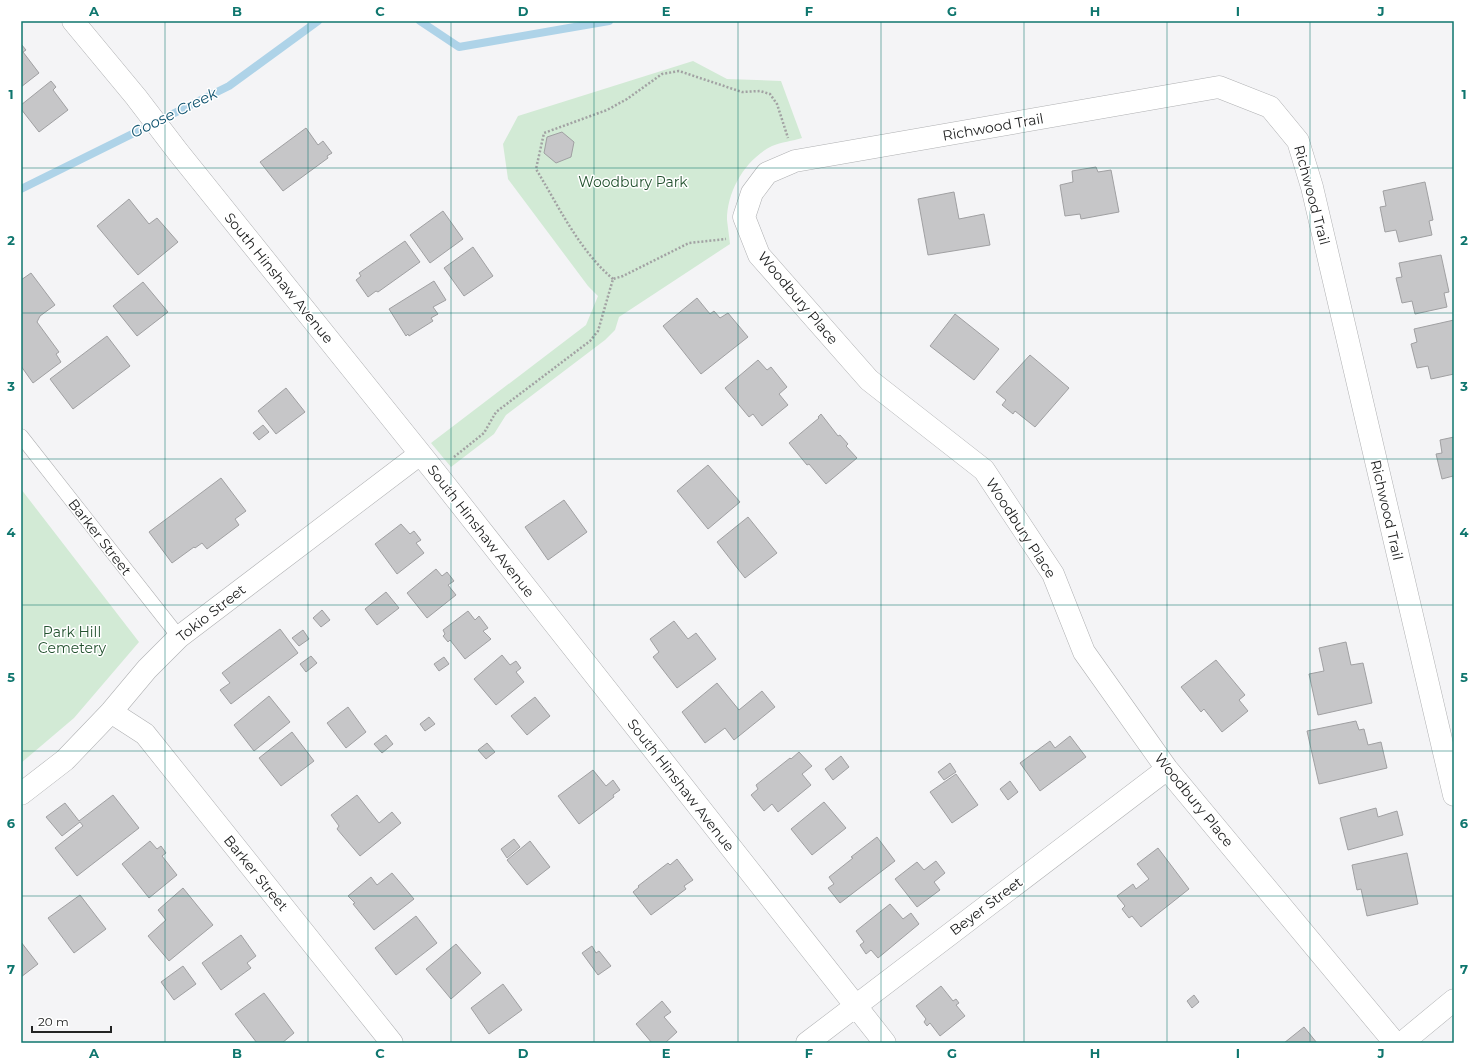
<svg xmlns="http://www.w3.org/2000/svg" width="1475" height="1064" font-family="Montserrat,sans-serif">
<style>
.green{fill:#d2ead5}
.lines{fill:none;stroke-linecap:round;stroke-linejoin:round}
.stream{stroke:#aed3e8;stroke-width:8}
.building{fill:#c6c6c8;stroke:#a0a0a2}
.service-casing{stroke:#afb0b2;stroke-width:15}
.minor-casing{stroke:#afb0b2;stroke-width:23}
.path{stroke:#a2a2a3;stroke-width:2.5;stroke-dasharray:2 2;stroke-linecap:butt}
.service{stroke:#fff;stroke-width:14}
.minor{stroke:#fff;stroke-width:22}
.grid{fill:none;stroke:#0f766e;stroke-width:1;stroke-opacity:0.55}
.labels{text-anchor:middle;stroke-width:3;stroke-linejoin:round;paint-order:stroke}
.street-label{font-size:14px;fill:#222323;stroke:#fff}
.park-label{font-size:14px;fill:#23522f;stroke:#fff}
.water-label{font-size:15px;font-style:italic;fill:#0f536f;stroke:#fff}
.neatline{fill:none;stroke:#0f766e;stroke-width:1.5}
.grid-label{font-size:13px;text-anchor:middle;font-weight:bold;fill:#0f766e}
</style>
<rect width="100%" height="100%" fill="#f4f4f6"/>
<!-- green -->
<path class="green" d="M693,61L727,79L781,81L802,138C793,141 781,142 772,146C746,159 727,190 727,220C728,228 729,236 730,244L619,317L615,330L605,340L506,415L494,434L451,467L431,443L586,325L598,296L588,286L508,179L503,144L518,116Z
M21,489L139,642L74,718L21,763Z"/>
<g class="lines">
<!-- stream -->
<path class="stream" d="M420,21L459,47L609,21
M21,189L229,86L318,21"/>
</g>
<!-- building -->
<path class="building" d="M21,44L26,50L23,52L39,73L21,87Z
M51,81L56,87L53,90L68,110L39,132L21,109V105Z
M306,128L318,145L323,141L332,153L327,156L328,158L283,191L260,162Z
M562,132L574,142L571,157L556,163L544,153L547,137Z
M1096,167L1098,172L1111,170L1119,212L1081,219L1080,214L1065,216L1060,185L1073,182L1072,171Z
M1425,182L1433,220L1429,221L1432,235L1399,242L1396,230L1385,232L1380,207L1386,206L1383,191Z
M954,192L959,219L984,214L990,245L928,255L918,199Z
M129,199L149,224L157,218L178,242L138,275L97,226Z
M443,211L463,239L430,263L410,235Z
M405,241L420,262L378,292L376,291L368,297L356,280L361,276L359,273Z
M473,247L493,276L464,296L444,268Z
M1441,255L1449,292L1444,293L1447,307L1415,314L1412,301L1402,303L1396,278L1402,277L1399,263Z
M31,273L55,305L40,316L37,322L59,352L56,354L61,362L33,383L21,366V280Z
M434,281L446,300L433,307L438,314L431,318L433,321L409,336L408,334L406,336L389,309Z
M143,282L168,312L137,336L113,306Z
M697,298L710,314L714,311L720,318L728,313L748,337L701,374L663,326Z
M955,314L999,349L974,380L930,346Z
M1454,320V374L1431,379L1428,366L1417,368L1411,344L1417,342L1414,329Z
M107,336L130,366L73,409L50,379Z
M1030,355L1069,388L1035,427L1015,411L1013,414L1002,405L1006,400L996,392Z
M758,360L767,370L771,367L787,387L779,394L788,405L762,426L753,414L749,417L725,388Z
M286,388L305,412L276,434L258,411Z
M821,414L838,436L840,435L848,444L846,446L857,458L826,484L809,464L807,465L789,443L819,418L818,417Z
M263,425L269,432L259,440L253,433Z
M1454,437V483L1453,476L1442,479L1436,454L1442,453L1440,440Z
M708,465L740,502L708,529L677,491Z
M221,478L246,511L235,519L239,525L207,549L202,543L195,548L194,547L172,563L149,532Z
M564,500L587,532L548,560L525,527Z
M748,517L777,553L745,578L717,542Z
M401,524L410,534L414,531L421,540L416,543L424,553L397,574L375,544Z
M436,569L442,576L447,572L454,581L448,585L456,595L427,618L407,593Z
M386,592L399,608L377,625L365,609Z
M322,610L330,620L321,627L313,618Z
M468,611L475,620L479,616L488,628L483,631L491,639L465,659L450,640L448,642L443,636L445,634L443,630Z
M674,621L688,639L696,633L716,659L677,688L653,657L659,652L650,639Z
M280,629L298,653L231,704L220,690L230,683L222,673Z
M303,630L309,639L299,646L292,638Z
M1346,642L1351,665L1363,663L1372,703L1318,715L1309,674L1324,671L1319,648Z
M502,655L510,665L516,661L521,668L516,672L524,682L496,705L474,679Z
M311,656L317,663L306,672L300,664Z
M444,657L449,664L439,671L434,664Z
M1216,660L1245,695L1239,700L1248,711L1222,732L1204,709L1201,712L1181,687Z
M717,683L739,710L762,691L775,707L734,740L725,728L705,743L682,712Z
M269,696L290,722L254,751L234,725Z
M535,697L550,716L527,735L511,716Z
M348,707L366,732L346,748L327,723Z
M429,717L435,724L425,731L420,724Z
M1356,721L1359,730L1364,729L1368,745L1381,742L1387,768L1319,784L1307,731Z
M292,732L314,761L281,786L259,758Z
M386,735L393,744L382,753L374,744Z
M1070,736L1086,757L1040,791L1020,763L1050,741L1055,748Z
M487,743L495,752L486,759L478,750Z
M799,752L812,766L802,774L811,785L778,812L772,804L764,811L751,795L758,789L756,785L790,758L791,759Z
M841,756L849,767L833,780L825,769Z
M950,763L956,772L944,780L938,772Z
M593,770L606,786L613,780L620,790L613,795L614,797L579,824L558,796Z
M956,774L978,805L952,823L930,792Z
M1010,781L1018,792L1008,800L1000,789Z
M113,795L139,828L77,876L55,848L83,826L80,822L62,836L46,817L65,803L79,821Z
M357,795L379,823L392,812L401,823L360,856L337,829L339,826L331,815Z
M824,802L846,828L812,855L791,829Z
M1376,808L1378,817L1397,811L1403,835L1348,850L1340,818Z
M877,837L895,861L840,903L828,888L834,884L829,877L853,858L851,857Z
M514,839L520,847L507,858L501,849Z
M150,841L157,849L161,846L166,853L162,856L177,875L149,898L122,864Z
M530,841L550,867L527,885L507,860Z
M1158,848L1189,889L1141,927L1132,916L1129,918L1122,909L1125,906L1117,896L1133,884L1136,889L1149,879L1137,864Z
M1407,853L1418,904L1367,916L1361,889L1357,890L1352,865Z
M677,859L693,880L684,886L686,889L651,915L633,892L639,887L638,886L668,863L670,865Z
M936,861L945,873L934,882L940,890L917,907L895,879L917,862L924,870Z
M392,873L414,899L374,930L353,904L355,903L348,896L371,877L377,885Z
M183,888L213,925L169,961L148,936L166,920L158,910Z
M80,895L106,929L74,953L48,918Z
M890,904L903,919L911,913L919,924L878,958L871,950L866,954L860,945L864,942L856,931Z
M416,916L437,943L396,975L375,948Z
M241,935L256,956L247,963L251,968L221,990L202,963Z
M21,942L38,964L21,977Z
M456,944L481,973L451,999L426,969Z
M592,946L596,953L599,951L611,966L598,975L582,953Z
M183,966L196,984L174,1000L161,982Z
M503,984L522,1010L489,1034L471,1008Z
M941,986L953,1001L956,999L959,1003L956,1005L965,1016L940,1036L930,1023L927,1026L924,1022L926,1019L916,1006Z
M264,993L294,1033L282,1043H257L235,1014Z
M1194,995L1199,1002L1192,1008L1187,1001Z
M662,1001L671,1012L664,1017L677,1032L665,1043H652L636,1024Z
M1304,1027L1317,1043H1284Z"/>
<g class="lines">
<!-- service casing -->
<g class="service-casing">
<path id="service" d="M21,436L179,637"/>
</g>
<!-- minor casing -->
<g class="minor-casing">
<path id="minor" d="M73,21L136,97L178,152L435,472L885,1043
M111,712L145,734L392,1043
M21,794L65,760L111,712L147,669L179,637L420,454
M807,1043L1167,769
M1395,1043L1167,769L1084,652L1053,574L984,470L869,380L759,255L744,217L752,193L767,173L795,161L1219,87L1270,107L1298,141L1312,187L1454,795
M1402,1043L1454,1000"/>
</g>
<!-- path -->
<path class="path" d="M613,279C579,250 559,207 536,169L544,133L607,110L627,99L662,74L679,71L742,92L760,91L770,94L777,104L788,138
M454,457L484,433L496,412L590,341L598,331L613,279L623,276L689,243L726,239"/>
<!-- service -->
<use href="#service" class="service"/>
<!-- minor -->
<use href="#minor" class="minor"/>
</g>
<!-- grid -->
<path class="grid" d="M165,21V1043M308,21V1043M451,21V1043M594,21V1043M738,21V1043M881,21V1043M1024,21V1043M1167,21V1043M1310,21V1043M21,168H1454M21,313H1454M21,459H1454M21,605H1454M21,751H1454M21,896H1454"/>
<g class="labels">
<!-- street labels -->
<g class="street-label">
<text transform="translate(993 127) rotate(-10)" y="5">Richwood Trail</text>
<text transform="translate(1312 195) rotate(75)" y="5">Richwood Trail</text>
<text transform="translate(279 278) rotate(51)" y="5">South Hinshaw Avenue</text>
<text transform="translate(798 298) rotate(50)" y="5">Woodbury Place</text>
<text transform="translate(1387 510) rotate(77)" y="5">Richwood Trail</text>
<text transform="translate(1021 528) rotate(57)" y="5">Woodbury Place</text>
<text transform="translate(481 531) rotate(52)" y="5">South Hinshaw Avenue</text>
<text transform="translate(100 537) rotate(52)" y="5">Barker Street</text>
<text transform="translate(211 613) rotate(-38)" y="5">Tokio Street</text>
<text transform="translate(681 785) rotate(52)" y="5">South Hinshaw Avenue</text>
<text transform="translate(1194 800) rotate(51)" y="5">Woodbury Place</text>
<text transform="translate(256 873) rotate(51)" y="5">Barker Street</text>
<text transform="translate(986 906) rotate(-37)" y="5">Beyer Street</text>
</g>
<!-- park labels -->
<g class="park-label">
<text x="633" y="187">Woodbury Park</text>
<text x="72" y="637">Park Hill<tspan x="72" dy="16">Cemetery</tspan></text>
</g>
<!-- water labels -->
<g class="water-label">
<text transform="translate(174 113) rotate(-26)" y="5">Goose Creek</text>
</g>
</g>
<!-- border -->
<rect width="1475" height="1064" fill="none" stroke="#ffffff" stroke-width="44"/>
<!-- scale -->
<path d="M32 1026v6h79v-6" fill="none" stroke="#222323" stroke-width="2"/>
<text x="38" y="1026" font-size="12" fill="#222323" stroke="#ffffff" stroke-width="3" paint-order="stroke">20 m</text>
<rect x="22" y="22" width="1431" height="1020" class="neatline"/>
<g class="grid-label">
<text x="94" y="16">A</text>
<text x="237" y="16">B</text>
<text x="380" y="16">C</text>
<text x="523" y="16">D</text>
<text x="666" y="16">E</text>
<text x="809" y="16">F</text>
<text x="952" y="16">G</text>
<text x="1095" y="16">H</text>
<text x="1238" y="16">I</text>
<text x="1381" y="16">J</text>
<text x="11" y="99">1</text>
<text x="1464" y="99">1</text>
<text x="11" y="245">2</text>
<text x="1464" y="245">2</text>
<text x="11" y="391">3</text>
<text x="1464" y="391">3</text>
<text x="11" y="537">4</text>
<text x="1464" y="537">4</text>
<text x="11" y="682">5</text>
<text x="1464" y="682">5</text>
<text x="11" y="828">6</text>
<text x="1464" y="828">6</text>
<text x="11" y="974">7</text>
<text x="1464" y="974">7</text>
<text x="94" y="1058">A</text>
<text x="237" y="1058">B</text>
<text x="380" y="1058">C</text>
<text x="523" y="1058">D</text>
<text x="666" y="1058">E</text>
<text x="809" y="1058">F</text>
<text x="952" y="1058">G</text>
<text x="1095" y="1058">H</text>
<text x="1238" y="1058">I</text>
<text x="1381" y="1058">J</text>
</g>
</svg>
